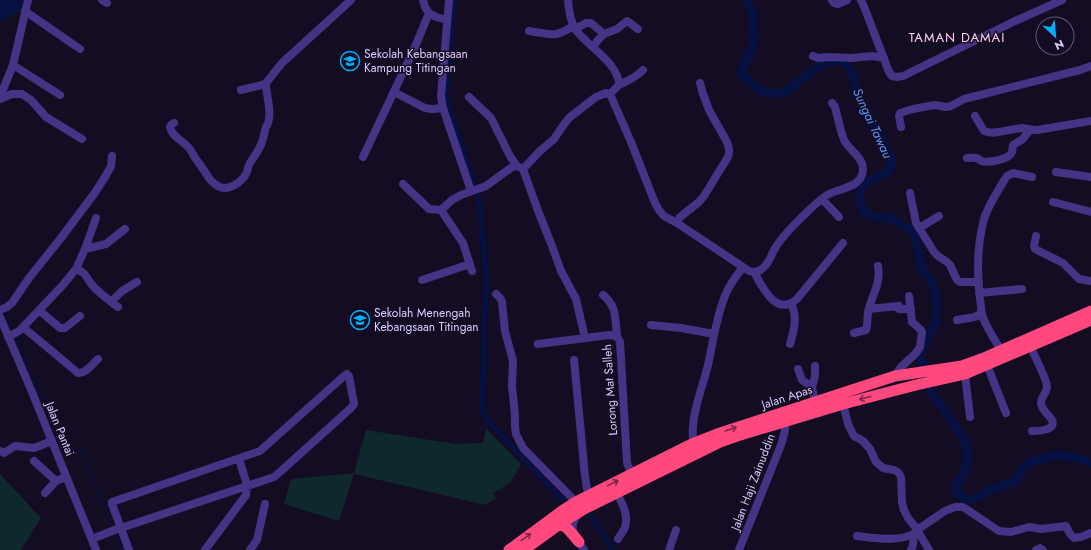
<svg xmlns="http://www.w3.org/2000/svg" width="1091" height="550" font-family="Jost,sans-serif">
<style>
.green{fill:#0e282d}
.water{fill:#061041}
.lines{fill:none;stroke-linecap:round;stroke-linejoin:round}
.stream{stroke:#061041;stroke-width:1.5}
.canal{stroke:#061041;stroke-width:5.5}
.river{stroke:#061041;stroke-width:9}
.minor{stroke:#453385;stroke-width:8}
.highway{stroke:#ff487e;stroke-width:11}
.oneway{stroke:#7e274b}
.labels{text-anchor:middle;stroke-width:3;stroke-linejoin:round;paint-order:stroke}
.poi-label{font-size:12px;fill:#dccdff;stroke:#140c22;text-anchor:start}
.street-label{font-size:12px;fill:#dccdff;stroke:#140c22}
.neighbourhood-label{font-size:13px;letter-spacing:1px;fill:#ffcfe5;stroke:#140c22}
.water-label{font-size:13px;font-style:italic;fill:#5b95ff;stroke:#140c22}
</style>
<rect width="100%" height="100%" fill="#140c22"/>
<!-- green -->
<path class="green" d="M486,428L521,464L510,483L493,493L496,498L485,505L354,474L339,521L284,504L291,479L354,473L366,430L456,444L483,443Z
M0,474L41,518L21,550H0Z"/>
<!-- water -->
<path class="water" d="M0,0H23L21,9L0,23Z"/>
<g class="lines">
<!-- stream -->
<path class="stream" d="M0,298L4,306
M6,312L14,330
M16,336L63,447L81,449L113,528
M115,533L122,550"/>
<!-- canal -->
<path class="canal" d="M454,0L446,97L479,199L486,274L482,411L487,420L562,499
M590,514L613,550"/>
<!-- river -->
<path class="river" d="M746,0L753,14L754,43L742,70V76L763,92L782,94L822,64L837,60L846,63L854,77L855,89L871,123L881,136L892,160L889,171L863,184L859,198L864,212L873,217L892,218L914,232L923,271L932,282L937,302L936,321L920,354L930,390L965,441L968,456L965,471L956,486L957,493L963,498L971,500L980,496L990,490L1015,482L1023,469L1031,461L1058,455L1082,459L1091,463"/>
<!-- minor -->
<path class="minor" d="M102,0L107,3
M423,0L425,7L429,13
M449,0L441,96L443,108L471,191
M568,0C569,10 570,21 576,30C587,46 619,63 619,85L610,94
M832,0L834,3L838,4L847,0
M861,0L865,9L889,72L892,76L897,77L903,76L1015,21L1062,0
M25,11L80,49
M575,29L586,23H591L604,34
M529,31C537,32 548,35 556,34C562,33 568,29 574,26
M593,47L598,40L604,34L617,29L627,21L638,29
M813,56L818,58L829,57L851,58L872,56L884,58
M13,65L60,95
M619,85C628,81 636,77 643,70
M241,90L262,85L266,83L282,63L351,0
M394,92L425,108L432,109L443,108
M610,94L631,142L655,203L659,210L664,216L677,223L749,271C755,273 759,272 763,268C769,263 771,256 774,250C781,237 792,227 802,217C810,209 818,201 827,195C839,188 862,188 863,170C864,158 849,150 844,140C843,137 842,134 841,131C839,123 837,115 835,107L832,103
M0,97L13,65L28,0
M469,97L491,118L510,156L517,166
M0,99L12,94H22L31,100L46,117L82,139
M975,116L984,131C994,136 1012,128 1023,128C1028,129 1032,130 1037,130L1091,121
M174,123L171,125L170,127C172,137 182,140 188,147C192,151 194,157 198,162C205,170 209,183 220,187C230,191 243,181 247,172C248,169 248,166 250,163C254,156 259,151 262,142C264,138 264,132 266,127C267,125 269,123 269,119C271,107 266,95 266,83
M901,127L899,116L900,113L913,109L929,106L935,105L946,107L951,106L964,99L1080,70L1091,66
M363,157L415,47L429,13L436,17L447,20
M967,158C972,158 977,156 981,161C988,163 1009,160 1012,152C1013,149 1012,147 1013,145L1023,139L1028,132L1032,130
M523,169L540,151L554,139L565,123L570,117L596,97L606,93L610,94
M1056,172L1091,177
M403,184L429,209L441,210L463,243L472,271
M910,193L916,223L934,252L938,256L947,262L950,265L957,280L960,282H979
M822,199L839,217
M1053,202L1091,212
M441,210L452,200L461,195L486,186L512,167L517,166L523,169L537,208L552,246L561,271L576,299L585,338
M677,223L680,217L699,202L704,196L728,157C730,151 729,148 727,142L709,110L703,94L700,83
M919,228L939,216
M1036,236L1034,246L1035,249L1063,263L1079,279L1091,281
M85,249L106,244L125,229
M76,269C87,273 86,278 93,286C100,294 109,300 118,307
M754,272C763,288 776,317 797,299L843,243
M422,280L470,264
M979,293L1022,289
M496,294L501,299L502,302L505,331L513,361L512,386L515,415V427L516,434L523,448L576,502
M603,295C617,306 615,319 617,336
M111,302L122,291L137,282
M869,309L898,306H899V309H911
M0,310L7,307L12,303L29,278L61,238L94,194L105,177L111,166L112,156
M39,310L60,328H65L80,316
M0,317L32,392L96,550
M957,320L975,317L982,313
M651,325L681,328L714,334
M23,327L78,373C86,374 92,364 98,359
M854,333L866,330C868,325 867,318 868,312C872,294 881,285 878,266
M8,337L19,331L23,327L62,286L76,269L85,249L96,218
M538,344L609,335L617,336L620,342L627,463L632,474
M790,344C794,330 798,317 791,304
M1030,346C1034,355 1047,379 1047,387C1047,393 1040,398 1041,404C1042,409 1046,413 1050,417C1060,430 1040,431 1032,431
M1001,350C994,339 986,327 982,315C981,310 981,304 980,299C977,273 977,245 984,219C989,204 999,189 1007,176L1013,173L1032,177
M574,360L585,476L588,495
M987,365L1006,413
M815,366V376L812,387L815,402
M798,369L802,380L812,387
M965,374L970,417
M895,376L901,367L916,353L920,347L922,332L920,329L912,322L909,296
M843,404L848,424L854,436L863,441L870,449L876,462L883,468L894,470L898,472L901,477L902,503L904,510L908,518L916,528L929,550
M694,443C688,423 703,386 708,365C713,342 716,318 725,296C729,285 736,276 743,267
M0,451L4,453L15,446L34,448L52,441
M34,461L56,481
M45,493L56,481L61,479
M617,493C622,503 629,516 625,527C624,531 620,535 618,539
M578,515C566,526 577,540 584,550
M917,530L945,511L955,507H963L999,531L1011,532L1029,527L1041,529L1066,526L1070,534L1074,538L1081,537L1091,533
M857,536C875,538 903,543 918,531
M92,539L117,529L121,528L274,477L280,472L351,408L354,404L349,376L347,374L344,376L260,451L112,502V504L129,550
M205,550L246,495L247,485L239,459
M250,550L257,540L265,504
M669,550L676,530
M739,550L781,445L785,431V421
M911,550C914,545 914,541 913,535
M1036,550L1040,548L1043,550"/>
<!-- highway -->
<path class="highway" d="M556,522C566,524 572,534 579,542
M509,550L562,511L576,502L694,443L717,434L895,376L962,366L984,358L1091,311
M524,550L561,523L584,509L720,442L737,436L843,404L916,385L965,374L1091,320"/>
</g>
<!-- one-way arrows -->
<defs><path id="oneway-shaft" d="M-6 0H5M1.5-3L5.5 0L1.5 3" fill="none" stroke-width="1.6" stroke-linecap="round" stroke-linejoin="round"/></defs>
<g class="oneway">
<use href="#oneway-shaft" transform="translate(865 398) rotate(165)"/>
<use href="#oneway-shaft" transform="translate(731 429) rotate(-19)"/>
<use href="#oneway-shaft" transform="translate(613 483) rotate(-26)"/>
<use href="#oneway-shaft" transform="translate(526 537) rotate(-36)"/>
</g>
<!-- icons -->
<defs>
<g id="school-ring" transform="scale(1)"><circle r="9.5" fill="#140c22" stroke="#00b1f8" stroke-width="1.5"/><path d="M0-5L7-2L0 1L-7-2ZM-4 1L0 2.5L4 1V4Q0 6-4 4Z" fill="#00b1f8"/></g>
</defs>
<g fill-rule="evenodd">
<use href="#school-ring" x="350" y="61"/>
<use href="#school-ring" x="360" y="320"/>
</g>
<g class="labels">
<!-- poi labels -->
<g class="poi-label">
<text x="364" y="58">Sekolah Kebangsaan<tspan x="364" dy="14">Kampung Titingan</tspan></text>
<text x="374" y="317">Sekolah Menengah<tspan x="374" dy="14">Kebangsaan Titingan</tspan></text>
</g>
<!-- street labels -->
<g class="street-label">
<text transform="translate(610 390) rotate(-94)" y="4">Lorong Mat Salleh</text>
<text transform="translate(787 397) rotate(-18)" y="4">Jalan Apas</text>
<text transform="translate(60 429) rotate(68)" y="4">Jalan Pantai</text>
<text transform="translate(753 482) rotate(-69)" y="4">Jalan Haji Zainuddin</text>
</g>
<!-- neighbourhood labels -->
<g class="neighbourhood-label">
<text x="957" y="42">TAMAN DAMAI</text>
</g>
<!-- water labels -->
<g class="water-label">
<text transform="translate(873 123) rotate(65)" y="5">Sungai Tawau</text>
</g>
</g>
<!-- north arrow -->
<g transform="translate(1055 36) rotate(154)"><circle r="19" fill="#140c22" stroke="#64597a"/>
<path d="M0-3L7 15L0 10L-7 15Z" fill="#00b1f8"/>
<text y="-6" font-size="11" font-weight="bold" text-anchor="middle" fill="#dccdff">N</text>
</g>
</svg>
